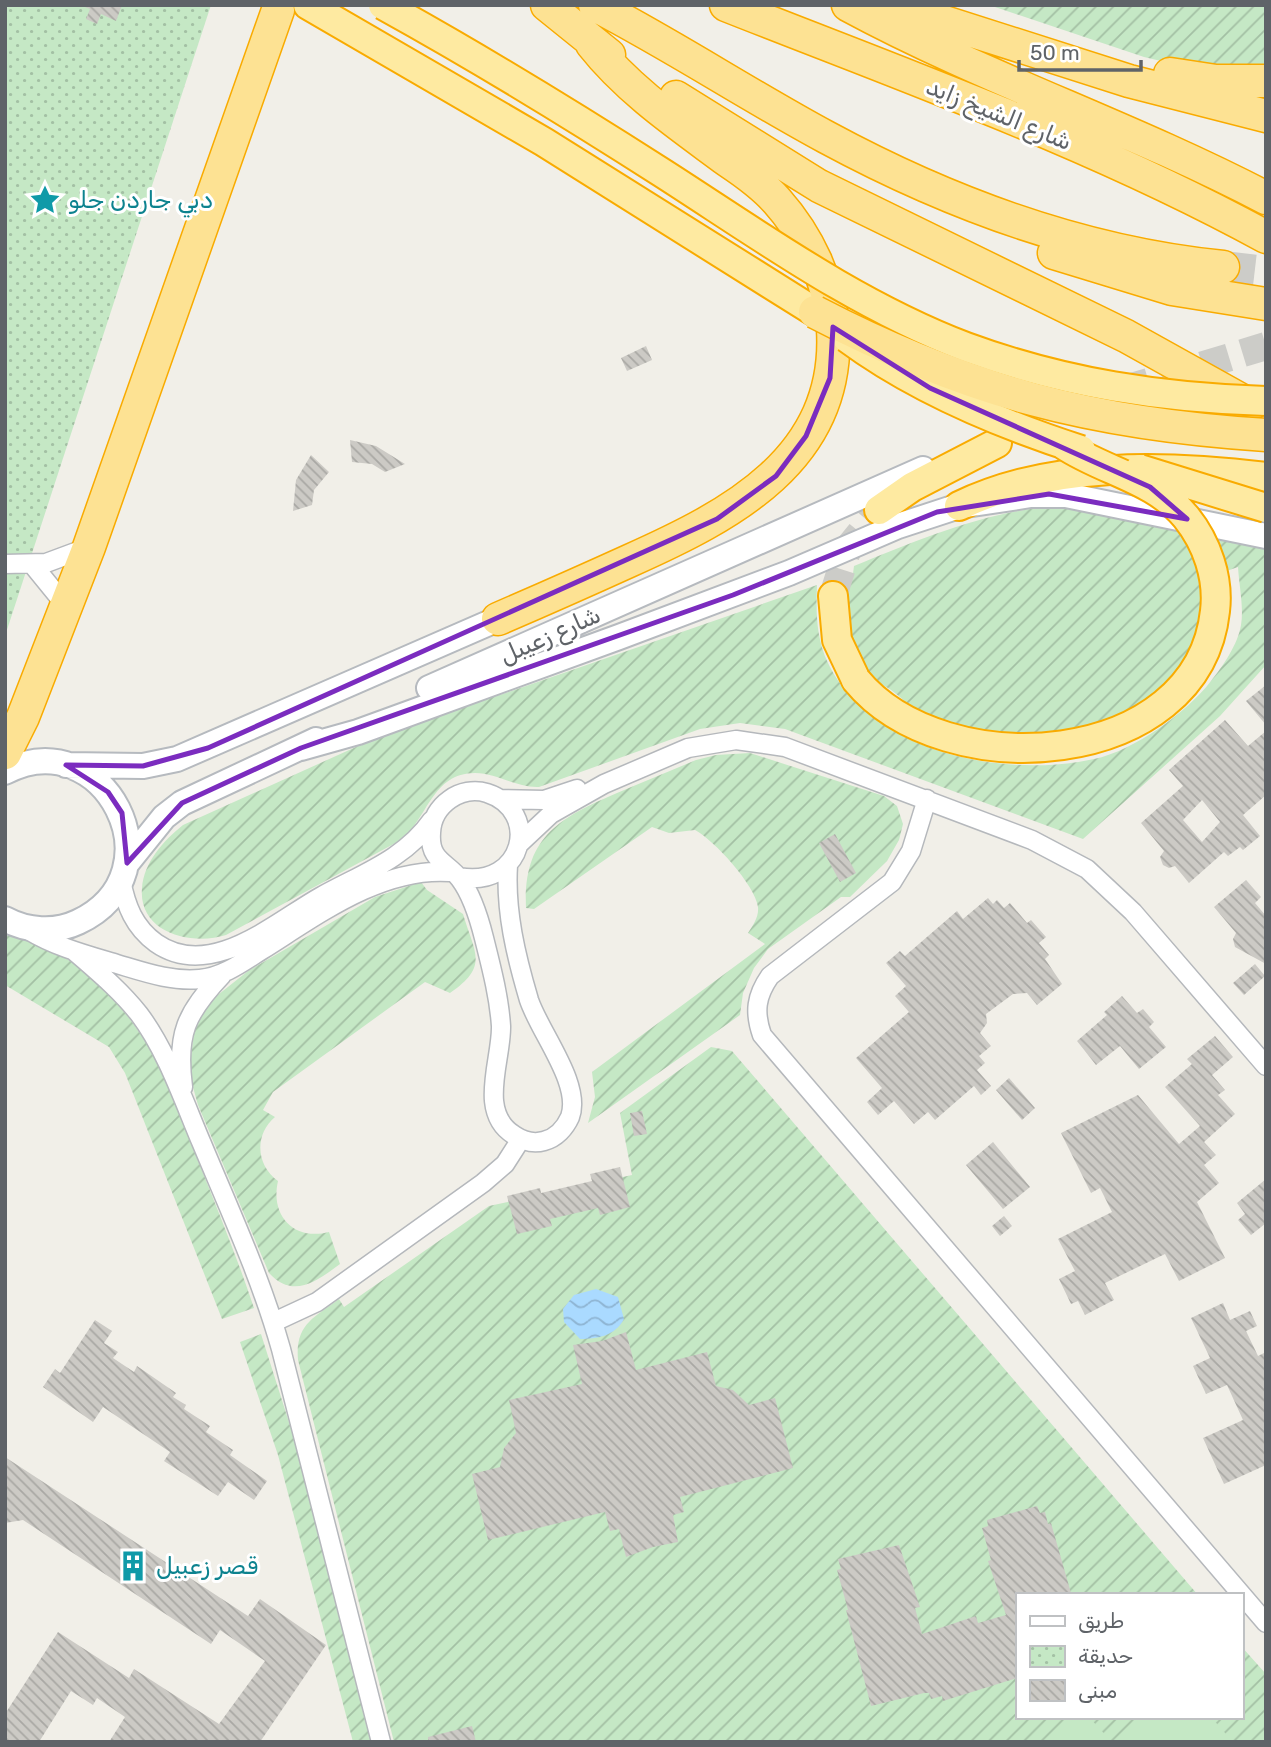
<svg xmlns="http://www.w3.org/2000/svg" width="1271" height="1747" font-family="Rubik,'Noto Sans Arabic',sans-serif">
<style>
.park{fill:url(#park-dots)}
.garden{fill:url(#garden-furrows)}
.pitch{fill:#c5e8c5}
.water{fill:url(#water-waves)}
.building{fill:url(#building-back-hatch);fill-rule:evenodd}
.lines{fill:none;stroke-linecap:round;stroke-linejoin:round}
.trunk-tunnel{stroke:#ccccc8;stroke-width:28;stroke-dasharray:28 14;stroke-linecap:butt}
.motorway-tunnel{stroke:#ccccc8;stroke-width:32;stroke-dasharray:32 16;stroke-linecap:butt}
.minor-casing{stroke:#b5b8bc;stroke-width:21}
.secondary-casing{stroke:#b6babf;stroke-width:28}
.trunk-casing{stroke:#f9ab00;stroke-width:32}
.motorway-casing{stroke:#f9ab00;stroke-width:35}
.minor{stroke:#fff;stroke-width:18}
.secondary{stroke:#fff;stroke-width:24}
.trunk{stroke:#feeaa1;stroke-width:28}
.motorway{stroke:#fde293;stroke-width:32}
.trunk-bridge-casing{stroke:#f9ab00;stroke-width:32;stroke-linecap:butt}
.motorway-bridge-casing{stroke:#f9ab00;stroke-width:35;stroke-linecap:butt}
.trunk-bridge{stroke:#feeaa1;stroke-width:28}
.motorway-bridge{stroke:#fde293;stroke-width:32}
.marked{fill:none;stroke:#7b2cbf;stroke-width:5;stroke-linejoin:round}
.labels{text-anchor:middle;stroke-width:6;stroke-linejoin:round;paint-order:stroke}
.street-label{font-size:24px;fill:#5f6368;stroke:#fff}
.culture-label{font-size:24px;fill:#0d838f;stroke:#fff;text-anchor:start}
</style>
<defs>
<pattern id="park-dots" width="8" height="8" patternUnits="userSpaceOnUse" patternTransform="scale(1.75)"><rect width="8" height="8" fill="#c5e8c5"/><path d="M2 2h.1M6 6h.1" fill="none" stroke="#a3c0a4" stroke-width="1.8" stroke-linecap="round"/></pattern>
<pattern id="garden-furrows" width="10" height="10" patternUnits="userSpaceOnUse" patternTransform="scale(1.75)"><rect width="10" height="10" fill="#c5e8c5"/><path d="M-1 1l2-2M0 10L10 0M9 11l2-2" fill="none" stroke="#a3c0a4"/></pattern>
<pattern id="water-waves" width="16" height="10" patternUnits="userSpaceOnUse" patternTransform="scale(1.75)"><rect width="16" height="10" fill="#aadaff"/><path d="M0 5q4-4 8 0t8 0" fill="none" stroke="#8eb4d2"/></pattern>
<pattern id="building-back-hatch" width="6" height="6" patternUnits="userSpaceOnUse" patternTransform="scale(1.75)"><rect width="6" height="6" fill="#cccac5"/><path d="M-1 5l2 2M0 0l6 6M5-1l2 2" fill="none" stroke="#a9a8a4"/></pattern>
</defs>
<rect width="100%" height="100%" fill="#f1efe8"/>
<!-- park -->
<path class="park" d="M5,5H211L5,636Z"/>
<!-- garden -->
<path class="garden" d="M989,5H1266V74L1195,69L1144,57Z
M1046,507L1080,510L1266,547V665L1220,716L1083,839L785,729L740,723L700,729L539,787C516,788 497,773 475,773C432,773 428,818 401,840L226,935C192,946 138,933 142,888C144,862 164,840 183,825L429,714L503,694L817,585C816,612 816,638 828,663C871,753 1005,779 1094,759C1134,751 1187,712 1211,681C1223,666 1238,644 1241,625C1244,608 1239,585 1238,567L1212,576L1207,633L1171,686L1101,725L1032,738L919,718C905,699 886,682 863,678L842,610V585L852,581L854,566C916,541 979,514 1046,507Z
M750,753L884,796L897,806L903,824L899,840L887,861L850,897H841L768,949L754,968L743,993L740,1015L588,1123L595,1097L592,1072L765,944L748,933C753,925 759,917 758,907C755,885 714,840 695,830L669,833L652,827L534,909L526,908C523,837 559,818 617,793C643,782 670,771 696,760L716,755Z
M421,882L427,890L463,914C475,954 489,966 450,993L425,982L273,1092L263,1110L275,1117C254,1135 256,1165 278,1181C270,1216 294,1241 329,1232L340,1264C316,1282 293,1299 269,1273L198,1105L189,1073L194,1032L209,1002L248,971L375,897Z
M5,935C76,945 134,1012 163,1074C176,1101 186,1131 197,1158C217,1208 237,1257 254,1308L222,1319L125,1073L109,1047L5,985Z
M711,1047L732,1051L1198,1595H1017V1717H1241V1646L1266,1674V1742H394L298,1360C295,1325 313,1318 339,1299L344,1307L489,1206L632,1175L620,1113Z
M261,1334L319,1517L372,1742H353L278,1455L240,1342Z"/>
<!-- pitch -->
<path class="pitch" d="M1070,1717H1089L1109,1739L1105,1742H1043Z
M1148,1717H1211L1233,1742H1121Z"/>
<!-- water -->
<path class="water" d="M596,1289L618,1297L624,1319C615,1336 597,1339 580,1339L564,1322L563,1309L574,1295Z"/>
<!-- building -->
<path class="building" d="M80,5H122L116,21L101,14L97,24L86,19L90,9Z
M646,346L652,360L627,371L621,358Z
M350,440L376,446L405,464L385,472L372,464L352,462Z
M311,455L329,472L314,490L312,505L293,511L296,480Z
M1266,685V725L1246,701Z
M1225,720L1248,746L1266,731V795L1243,815L1260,836L1243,850L1240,847L1228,856L1224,852L1189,883L1175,866L1169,868L1163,865L1160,857L1164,851L1141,823L1183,786L1169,770ZM1202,800L1220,822L1202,842L1183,820Z
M835,834L856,873L840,882L819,843Z
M1246,880L1261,897L1255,903L1266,916V964L1235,947L1233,939L1236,933L1214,907Z
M988,898L993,904L997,900L1004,908L1010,903L1027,923L1031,920L1046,937L1039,943L1049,955L1045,959L1062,984L1037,1005L1027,993L1013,994L986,1014L987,1023L980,1033L991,1046L979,1056L985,1063L977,1070L991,1086L981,1095L974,1086L935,1120L928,1112L914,1124L894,1101L878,1115L867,1102L882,1088L856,1058L909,1012L895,996L906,986L886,963L900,951L905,956L957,911L963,919Z
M1255,964L1265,976L1244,995L1233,983Z
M1122,996L1137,1013L1143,1009L1154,1022L1149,1027L1166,1047L1139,1069L1120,1046L1096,1065L1077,1041L1107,1015L1104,1012Z
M1215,1036L1233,1057L1212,1075L1225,1090L1218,1095L1235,1114L1204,1142L1216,1155L1204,1165L1219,1183L1197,1202L1225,1258L1179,1281L1165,1254L1105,1283L1114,1300L1085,1315L1078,1301L1071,1304L1059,1279L1075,1271L1058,1239L1112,1212L1100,1188L1091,1193L1061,1133L1138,1095L1179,1144L1200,1126L1165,1087L1192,1064L1187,1059Z
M1009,1078L1035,1108L1022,1120L996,1090Z
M642,1111L647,1134L634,1136L630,1113Z
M993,1142L1030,1187L1003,1209L966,1165Z
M620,1167L630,1207L600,1215L598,1208L550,1219L552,1226L517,1234L507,1196L540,1188L541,1193L592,1181L590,1174Z
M1266,1179V1223L1251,1235L1238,1220L1245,1214L1237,1203Z
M1004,1216L1012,1226L1000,1236L992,1226Z
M1223,1303L1230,1320L1250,1311L1257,1326L1246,1331L1258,1356L1266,1352V1465L1224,1484L1203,1438L1243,1420L1227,1385L1206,1394L1193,1366L1210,1358L1191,1318Z
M95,1320L112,1331L104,1343L118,1352L113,1358L134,1372L137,1366L176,1393L173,1397L186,1405L184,1409L210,1426L206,1432L233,1450L230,1455L267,1481L254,1500L228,1482L218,1496L164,1461L170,1452L103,1407L93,1422L43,1387L55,1369L60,1373Z
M626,1332L636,1370L707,1352L716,1386L733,1390L749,1405L775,1398L793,1468L680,1497L684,1512L673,1515L678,1542L653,1547L626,1557L619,1529L610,1531L605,1512L488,1540L472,1474L500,1467L504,1448L516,1433L509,1400L582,1384L573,1345L602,1341Z
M5,1457L248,1616L260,1599L326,1645L260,1742H109L125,1717L97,1698L93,1705L71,1691L39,1742H5V1714L58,1632L129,1678L134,1669L219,1724L265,1661L220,1630L211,1644L23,1520L5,1523Z
M1037,1506L1040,1513L1045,1512L1048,1524L1051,1523L1071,1593L1017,1595V1678L943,1701L942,1696L931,1699L929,1693H924L871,1706L846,1610H848L837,1570L841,1569L838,1559L899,1545L920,1607L915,1608L922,1634L976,1616L978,1623L1006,1615L988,1561L991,1560L982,1528L988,1526L987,1520Z
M472,1726L476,1742H428V1737Z"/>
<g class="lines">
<!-- trunk-tunnel -->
<path class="trunk-tunnel" d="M1122,390L1266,346
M833,596L848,548L879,510"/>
<!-- motorway-tunnel -->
<path class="motorway-tunnel" d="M1223,267L1266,272"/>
<!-- minor casing -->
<g class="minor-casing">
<path id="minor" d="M5,564L46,563L89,547
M32,564L67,607
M500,799L544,800L577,789
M927,799L911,851L892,882L770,976C756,996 754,1012 762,1035L1266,1623
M519,844L551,814L604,784L688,748L736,740L785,747L1032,840L1087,869L1133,912L1266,1066
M459,877C524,889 542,811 487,793C461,785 432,805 431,833C429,861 447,862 460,879C472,895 479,918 484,938C491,966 499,996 501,1026C502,1060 477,1112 514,1135C523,1141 533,1144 544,1141C556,1138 565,1128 570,1117C582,1084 540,1033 529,1000C516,956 505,911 508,865
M121,880C126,906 134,927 156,943C210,981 274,923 320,897C361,874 404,860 432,820
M28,930C56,947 87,955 117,964C144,972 172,982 200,979C223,977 243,962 262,950C318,915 381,867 450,872
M74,951C97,971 120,990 139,1014C167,1051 184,1102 202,1144C230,1211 261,1278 281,1349L381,1742
M183,1087C176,1034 186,1013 222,975
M274,1322L317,1302L483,1183L505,1164L521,1139"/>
</g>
<!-- secondary casing -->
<g class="secondary-casing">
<path id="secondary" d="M429,688L923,469
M301,748L358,732L619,637L789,573L898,526L959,506L1031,495H1066L1266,536
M66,765L143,766L177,759L498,619
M5,772C103,720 183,872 78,922C55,933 27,931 5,919
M127,863L164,817L182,803L316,740"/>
</g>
<!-- trunk casing -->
<g class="trunk-casing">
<path id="trunk" d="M308,5L544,142L815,312
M959,506C1052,461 1166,465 1266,477
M879,510L912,487L997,443
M833,596L837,640L856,680"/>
</g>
<!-- motorway casing -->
<g class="motorway-casing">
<path id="motorway" d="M547,5L609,55
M595,5C674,46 748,95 826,137C950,204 1083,253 1223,267
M726,5C908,77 1094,143 1266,237
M848,5C983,78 1130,127 1266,198
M891,5L1129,81L1266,116
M1170,74L1216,81H1266
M676,97L819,186L1126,336L1250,405
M1054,253L1172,289L1266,304
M498,619C542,600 585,581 629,561C730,516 841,459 833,329C830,282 808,236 777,201C763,185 746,173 728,161C681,126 629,91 592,44
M5,753L23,717L89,547L278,10"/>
</g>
<!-- minor -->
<use href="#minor" class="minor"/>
<!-- secondary -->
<use href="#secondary" class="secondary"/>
<!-- trunk -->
<use href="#trunk" class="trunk"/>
<!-- motorway -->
<use href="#motorway" class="motorway"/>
<!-- trunk-bridge casing -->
<g class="trunk-bridge-casing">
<path id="trunk-bridge" d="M383,5C479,58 572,115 664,174C762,237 856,305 966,347C1064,383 1162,398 1266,401
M847,338C916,389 1000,424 1081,450
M1140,469L1266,508
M856,680C944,787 1198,770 1215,611C1219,578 1207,543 1186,517C1155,479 1103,471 1064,445"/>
</g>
<!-- motorway-bridge casing -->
<g class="motorway-bridge-casing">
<path id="motorway-bridge" d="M815,312C969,392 1093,424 1266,435"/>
</g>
<!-- trunk-bridge -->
<use href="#trunk-bridge" class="trunk-bridge"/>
<!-- motorway-bridge -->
<use href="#motorway-bridge" class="motorway-bridge"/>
</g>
<!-- marked area -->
<path class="marked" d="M833,327L930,388L1150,487L1187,519L1049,494L937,512L733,595L301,748L182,803L127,863L122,813L108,792L66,765L143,766L208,748L717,519L776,476L806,436L830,378Z"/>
<!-- icons -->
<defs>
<g id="sight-bare" transform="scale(2.415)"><path d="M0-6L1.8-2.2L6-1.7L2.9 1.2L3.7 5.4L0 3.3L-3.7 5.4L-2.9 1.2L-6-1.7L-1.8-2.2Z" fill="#0f9aa8" stroke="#fff" stroke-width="2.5" paint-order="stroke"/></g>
<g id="building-bare" transform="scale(2.415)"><path d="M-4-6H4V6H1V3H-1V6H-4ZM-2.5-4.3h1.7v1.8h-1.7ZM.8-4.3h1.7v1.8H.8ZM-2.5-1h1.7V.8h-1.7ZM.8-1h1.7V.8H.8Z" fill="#0f9aa8" stroke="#fff" stroke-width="2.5" paint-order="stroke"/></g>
</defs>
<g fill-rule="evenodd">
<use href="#sight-bare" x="45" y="200"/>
<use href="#building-bare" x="133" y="1566"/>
</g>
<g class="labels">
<!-- street labels -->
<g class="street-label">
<text transform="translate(999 114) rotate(22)" y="8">شارع الشيخ زايد</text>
<text transform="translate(550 635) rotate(-24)" y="8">شارع زعيبل</text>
</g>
<!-- culture labels -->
<g class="culture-label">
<text x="68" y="208">دبي جاردن جلو</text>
<text x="156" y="1574">قصر زعبيل</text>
</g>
</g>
<!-- border -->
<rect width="1271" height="1747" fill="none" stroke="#5f6368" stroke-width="14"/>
<!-- legend -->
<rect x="1016" y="1593" width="228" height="126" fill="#ffffff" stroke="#bfc1c3" stroke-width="2"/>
<rect x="1030" y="1616" width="35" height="10" fill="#ffffff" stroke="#bfc1c3" stroke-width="2"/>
<text x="1078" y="1628" font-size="21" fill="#5f6368">طريق</text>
<rect x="1030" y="1646" width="35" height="21" fill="url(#park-dots)" stroke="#bfc1c3" stroke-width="2"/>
<text x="1078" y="1663" font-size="21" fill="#5f6368">حديقة</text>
<rect x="1030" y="1680" width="35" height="21" fill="url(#building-back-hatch)" stroke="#bfc1c3" stroke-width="2"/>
<text x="1078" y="1698" font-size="21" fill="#5f6368">مبنى</text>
<!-- scale -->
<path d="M1019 60v10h122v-10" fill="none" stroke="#5f6368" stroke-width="3.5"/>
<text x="1030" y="60" font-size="21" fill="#5f6368" stroke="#ffffff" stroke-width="5" paint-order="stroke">50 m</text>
</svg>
